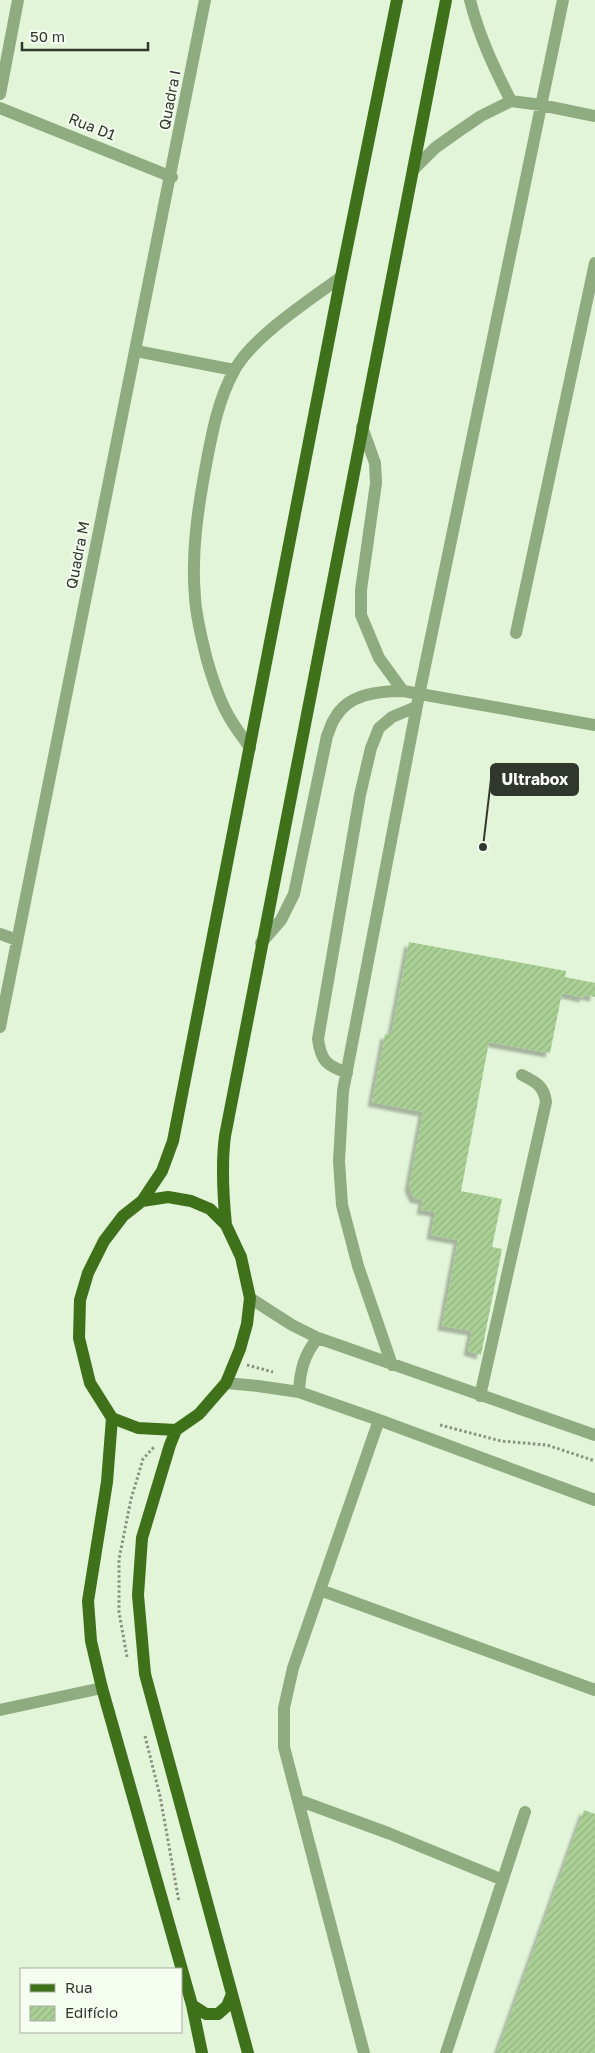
<svg xmlns="http://www.w3.org/2000/svg" width="595" height="2053" font-family="'Golos Text',sans-serif">
<style>
.building{fill:url(#building-hatch);filter:url(#shadow)}
.lines{fill:none;stroke-linecap:round;stroke-linejoin:round}
.path{stroke:#879380;stroke-width:3;stroke-dasharray:2.5 2.5;stroke-linecap:butt}
.minor{stroke:#8fab80;stroke-width:12}
.major{stroke:#3f711a;stroke-width:12}
.labels{text-anchor:middle;stroke-width:4;stroke-linejoin:round;paint-order:stroke}
.street-label{font-size:15px;fill:#30372c;stroke:#f6fef2}
.leader{fill:none;stroke:#30372c;stroke-width:2}
.callout-dot{fill:#30372c;stroke:#f6fef2;stroke-width:2}
.callout{fill:#30372c;stroke:#30372c;stroke-width:2}
.callout-label{font-size:16px;text-anchor:middle;font-weight:bold;fill:#fff}
</style>
<defs>
<pattern id="building-hatch" width="6" height="6" patternUnits="userSpaceOnUse" patternTransform="scale(1.25)"><rect width="6" height="6" fill="#aad095"/><path d="M-1 1l2-2M0 6l6-6M5 7l2-2" fill="none" stroke="#93b381"/></pattern>
<filter id="shadow"><feDropShadow dx="-4.5" dy="4.5" stdDeviation="1" flood-color="#0004"/></filter>
</defs>
<rect width="100%" height="100%" fill="#e2f5d8"/>
<!-- building -->
<path class="building" d="M409,942L566,971L565,977L595,983V997L584,995V998L562,993L550,1053L489,1042L461,1191L502,1199L492,1247L502,1249L481,1355L468,1351L472,1331L442,1326L458,1240L431,1235L435,1212L421,1210L423,1200L414,1198L409,1186L423,1112L372,1102L385,1034L391,1035Z
M584,1810L595,1814V2053H497Z"/>
<g class="lines">
<!-- path -->
<path class="path" d="M247,1365L273,1372
M440,1425L501,1441L547,1445L595,1461
M127,1657L119,1612V1559L131,1499L143,1459L154,1447
M145,1736L160,1796L179,1902"/>
<!-- minor -->
<path class="minor" d="M470,0C479,36 494,68 511,101
M0,94L18,0
M0,108L172,177
M413,170L435,148L456,133L481,116L511,101L541,105L595,116
M136,351L234,370
M362,427L375,463L376,483L361,590V615L379,658L403,691
M516,633L595,263
M250,748C242,736 233,725 227,713C218,697 212,677 207,660C202,639 196,618 195,597C191,553 198,508 206,465C212,433 218,400 234,371C252,337 310,300 341,277
M0,934L17,940
M261,943L281,920L294,894L327,736C330,730 331,723 335,718C348,694 378,691 403,691L595,725
M0,1027L205,0
M347,1073C326,1065 321,1061 318,1039L360,795L371,748L379,728L392,717L416,707
M250,1298L292,1325L318,1338L595,1435
M392,1365L358,1266L342,1205L339,1161L343,1091L419,695L563,0
M226,1383L258,1386L299,1392L379,1420L595,1500
M299,1392C300,1371 304,1354 318,1338
M480,1396L546,1102C544,1086 536,1082 522,1075
M320,1590L595,1690
M0,1710L102,1688
M298,1800L388,1833L503,1880
M364,2053L284,1747V1708L293,1668L379,1420
M446,2053L525,1812"/>
<!-- major -->
<path class="major" d="M142,1201L168,1197L191,1201L210,1209L226,1225L241,1257L250,1298L247,1324L240,1349L226,1383L199,1414L176,1430L170,1445L142,1538L138,1595L145,1674L248,2053
M226,1225C223,1195 221,1166 225,1136L446,0
M112,1418L107,1482L88,1601L91,1641L102,1688L192,2005L202,2053
M176,1430L138,1428L112,1418L90,1383L79,1338L80,1300L88,1273L104,1241L123,1216L142,1201L162,1171L173,1141L341,277L397,0
M192,2005L206,2014H218L227,2006L232,1994"/>
</g>
<g class="labels">
<!-- street labels -->
<g class="street-label">
<text transform="translate(170 100) rotate(-79)" y="5">Quadra I</text>
<text transform="translate(92 127) rotate(22)" y="5">Rua D1</text>
<text transform="translate(78 555) rotate(-79)" y="5">Quadra M</text>
</g>
</g>
<!-- callouts -->
<path class="leader" d="M483 847L491 779"/>
<circle class="callout-dot" cx="483" cy="847" r="5"/>
<rect class="callout" x="491" y="764" width="87" height="31" rx="5"/>
<g class="callout-label">
<text x="535" y="785">Ultrabox</text>
</g>
<!-- legend -->
<rect x="20" y="1968" width="162" height="65" fill="#f6fef2" stroke="#a7aea3"/>
<rect x="30" y="1984" width="25" height="8" fill="#3f711a" stroke="#a7aea3"/>
<text x="65" y="1993" font-size="15" fill="#30372c">Rua</text>
<rect x="30" y="2006" width="25" height="15" fill="url(#building-hatch)" stroke="#a7aea3"/>
<text x="65" y="2018" font-size="15" fill="#30372c">Edifício</text>
<!-- scale -->
<path d="M22 42v8h126v-8" fill="none" stroke="#30372c" stroke-width="2.5"/>
<text x="30" y="42" font-size="15" fill="#30372c" stroke="#f6fef2" stroke-width="4" paint-order="stroke">50 m</text>
</svg>
